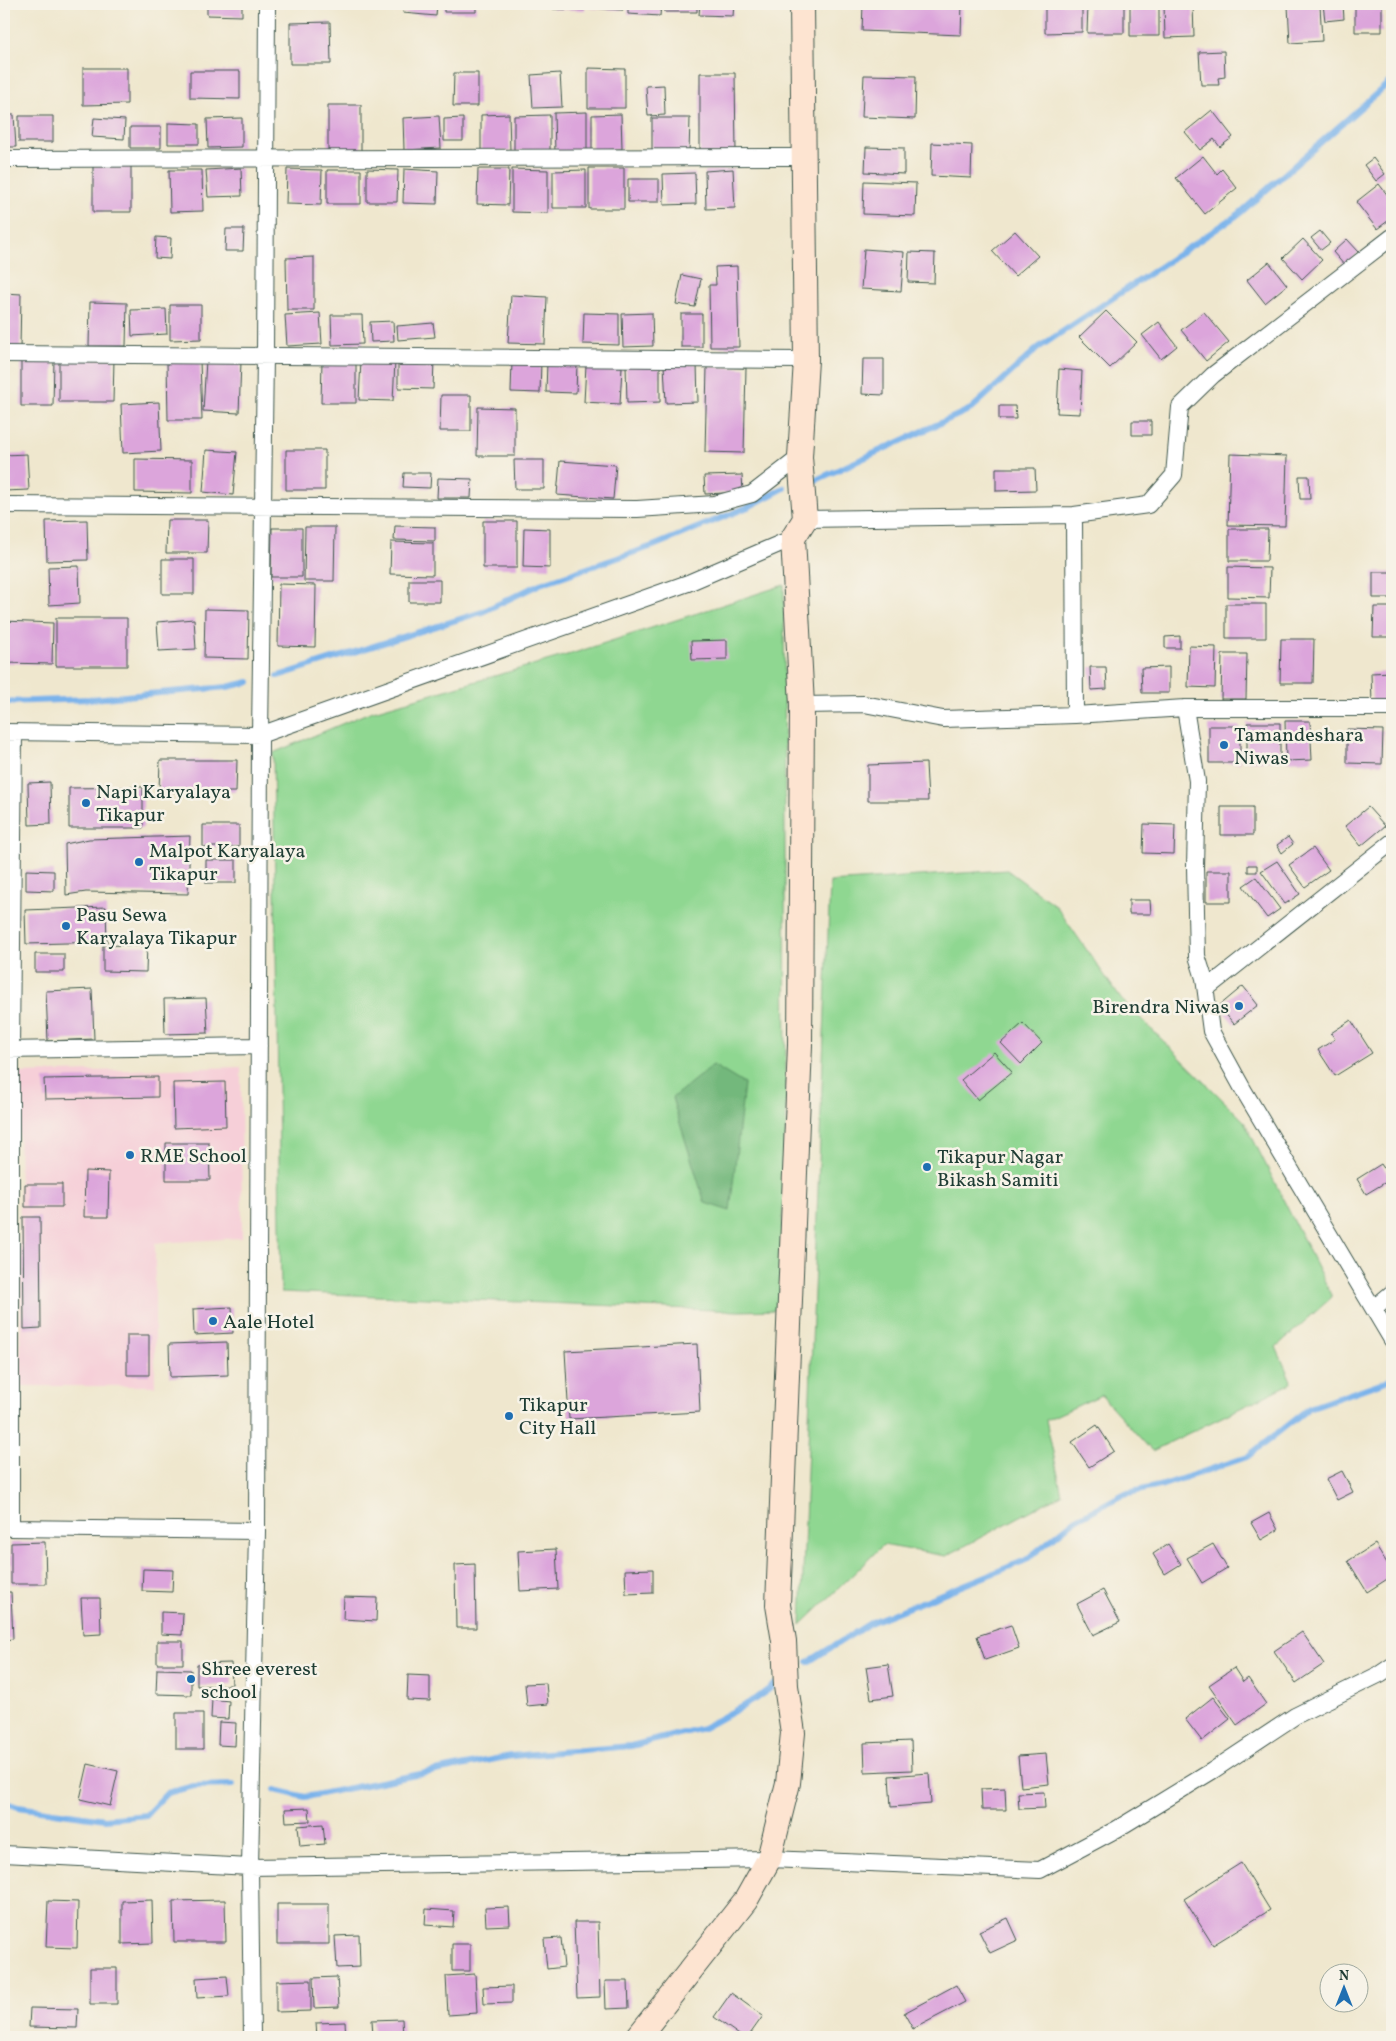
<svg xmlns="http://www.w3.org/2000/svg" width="1396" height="2041" font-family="Vollkorn,serif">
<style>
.built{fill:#f6cfd8}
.green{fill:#8fd791;stroke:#578a62}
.forest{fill:#73b87b;stroke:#497a58}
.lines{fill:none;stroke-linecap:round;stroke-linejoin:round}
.stream{stroke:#7ab3eb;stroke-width:6}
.building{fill:#dca5db}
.street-casing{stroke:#3e564b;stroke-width:18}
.secondary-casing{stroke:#3e564b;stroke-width:26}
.street{stroke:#fff;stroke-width:16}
.secondary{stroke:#fde4d1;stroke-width:24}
.poi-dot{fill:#1f6fb2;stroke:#f7f3e8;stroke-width:2}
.labels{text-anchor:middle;stroke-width:5;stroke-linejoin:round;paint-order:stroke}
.poi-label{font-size:20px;fill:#1f3d34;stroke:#f7f3e8;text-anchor:start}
</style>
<rect width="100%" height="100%" fill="#f7f3e8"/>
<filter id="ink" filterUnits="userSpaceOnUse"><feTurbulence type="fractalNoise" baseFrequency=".02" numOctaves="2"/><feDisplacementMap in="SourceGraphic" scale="10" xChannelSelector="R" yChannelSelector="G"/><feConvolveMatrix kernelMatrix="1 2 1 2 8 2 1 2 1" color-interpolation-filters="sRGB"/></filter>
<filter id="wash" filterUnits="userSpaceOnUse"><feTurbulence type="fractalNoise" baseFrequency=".0096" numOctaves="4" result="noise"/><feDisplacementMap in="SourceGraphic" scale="20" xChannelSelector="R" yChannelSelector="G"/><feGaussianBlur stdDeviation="1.12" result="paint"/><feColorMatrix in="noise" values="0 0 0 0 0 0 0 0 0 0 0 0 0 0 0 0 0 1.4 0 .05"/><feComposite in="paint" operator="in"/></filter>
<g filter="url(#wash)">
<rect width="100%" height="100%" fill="#efe7ce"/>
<!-- built -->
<path class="built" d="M241,1067L242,1238L155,1243V1386H21L19,1073Z"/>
<!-- green -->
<path class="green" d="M784,585L786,1122L779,1310L738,1311L281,1292L273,753L370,712L574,653Z
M1007,870L1056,906L1121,999L1244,1121L1332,1297L1276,1347L1292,1383L1152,1451L1101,1395L1046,1420L1062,1494L946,1556L883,1545L801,1625L830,882Z"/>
<!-- forest -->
<path class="forest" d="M713,1065L744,1084L730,1211L705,1203L672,1098Z"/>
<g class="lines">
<!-- stream -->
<path class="stream" d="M816,480L971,409L1038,348L1239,214L1392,80
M278,676L482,612L540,584L653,546L748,507L784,488
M4,702L92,699L227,687L249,682
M808,1662L872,1622L1026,1560L1075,1520L1124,1494L1163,1485L1247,1457L1309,1408L1392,1379
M275,1790L305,1797L511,1756L631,1746L703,1728L756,1699L781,1680
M4,1802L18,1807L105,1819L146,1815L167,1793L194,1786L233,1785"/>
</g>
<g id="blocks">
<!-- building -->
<path class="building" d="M97,4H158V5L97,6Z
M207,4H242V16L207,15Z
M365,4H399V8L365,6Z
M404,4H437L436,16L403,13Z
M444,4H476V12H444Z
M553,4H585V10L553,9Z
M589,4H623V10L589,8Z
M628,4H661L660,16L628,14Z
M665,4H697V12H665Z
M700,4H734L733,16L699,15Z
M863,4H962L961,35L862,31Z
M1045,4H1082V32L1045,33Z
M1088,4H1124V33H1087Z
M1130,4H1159V36H1130Z
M1164,4H1193L1194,37L1165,38Z
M1323,4H1343L1344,19L1325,21Z
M1355,4H1382V32H1355Z
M1320,5L1322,41L1290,43L1288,6Z
M330,22L331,64H290V23Z
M1224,51L1225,77L1218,78L1219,85H1201L1199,52Z
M83,68H127V104L83,105Z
M588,68L625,69V108H588Z
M190,71H240V99L190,98Z
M454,73H478V106H453Z
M560,73L562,107L533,108L531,75Z
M700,73H735L736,154H700Z
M864,75L916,76L915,119L862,117Z
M664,85L665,115L648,116L646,86Z
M328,105H361V152H328Z
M1212,110L1233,137L1220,147L1214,139L1200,150L1185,132Z
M587,112V153H555L554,113Z
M509,114L510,151L481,152V115Z
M621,114L622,149L592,150V115Z
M4,115H14L16,147H4Z
M550,115V150L514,151V116Z
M19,116H53V142H19Z
M439,116L441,148L404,150L403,118Z
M94,118L125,120L124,139L92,137Z
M242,118V147L208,148L207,119Z
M463,118V141H444V119Z
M652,118H690L689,154H652Z
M168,123L199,124V144H168Z
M130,127H161V148H130Z
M932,143L972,145L971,178L931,176Z
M866,147L904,148V174L865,172Z
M1203,156L1217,174L1222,169L1237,188L1205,214L1176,178Z
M1373,158L1385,174L1376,181L1364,165Z
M93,166H131V212H93Z
M241,168L242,196L208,197L206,170Z
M589,168H624V209H589Z
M287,169L322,170L321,205L286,204Z
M367,169L398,170L397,202H367Z
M404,169L438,171L437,204L403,203Z
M478,169H509L508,205L477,204Z
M512,169L548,170V213L512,212Z
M733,169L735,208L706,209L705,171Z
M169,170H202L203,211L170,212Z
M327,170H361V204H327Z
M586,170V208H553V171Z
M695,173L696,204L664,205L663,174Z
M628,179H659V202H628Z
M864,181L916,183L915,216L863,214Z
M1379,184L1392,201V218L1377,229L1356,202Z
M226,229H244L243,251H225Z
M1015,231L1038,256L1015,276L992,251Z
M1320,231L1330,243L1321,250L1311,238Z
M156,237L171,238L170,259L155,258Z
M1303,239L1322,260L1302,279L1283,258Z
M1347,239L1359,252L1345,266L1333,252Z
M864,249L904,252L901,291L861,289Z
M909,252L935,253L934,283L908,282Z
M314,257V310H287L286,258Z
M1269,262L1287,285L1265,303L1247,280Z
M737,266L739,347H710L709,285H716L715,267Z
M682,275L701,279L695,307L676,304Z
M4,293L21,294L20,349H4Z
M511,295L547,297L545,344L508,343Z
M90,302L127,303L126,346H89Z
M170,305H201V339L170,340Z
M166,309L167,334L132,336L131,310Z
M1106,311L1137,342L1110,368L1079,337Z
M1204,312L1229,342L1206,361L1181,330Z
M320,313L322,344L287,346L285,315Z
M584,313L619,314V345L583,344Z
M652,313L653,346L623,347L622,314Z
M681,314H702V347H681Z
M331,315H362L363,344L332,345Z
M393,321L394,341L371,342L370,322Z
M1159,322L1177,346L1161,359L1142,335Z
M433,323L435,337L398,340L397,326Z
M59,358L114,359L113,402H59Z
M398,358L434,359L433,389L398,388Z
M21,359H54L53,406H21Z
M863,359H884V395L862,394Z
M200,360L202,420H168L167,361Z
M206,360L241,362L239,413L203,411Z
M322,360H356V403H321Z
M361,360L395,361L393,401L359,400Z
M512,361L541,362L540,393L511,392Z
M547,362L577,364L576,393L546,392Z
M660,364V402L627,403L626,365Z
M697,364L698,402L666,403L664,365Z
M586,365L622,367L620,404L584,402Z
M707,367L746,368L744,453L705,452Z
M1059,369L1082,371L1080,414L1057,413Z
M441,395H471V431H440Z
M159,402L161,451L123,453L121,404Z
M999,406H1015L1016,419H999Z
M478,407L515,408V456H477Z
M1132,421H1151V435H1132Z
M206,450L237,452L233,495L203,492Z
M286,450H325V490H286Z
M27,454L29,490L4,491V455Z
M1230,454L1287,456L1285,526L1228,525Z
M135,459L192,460V493L135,492Z
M514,460H544V489H515Z
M560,461L616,465L613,499L557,495Z
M996,468H1035L1036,490L996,491Z
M404,473H431L430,488L403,487Z
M742,475L743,492L705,494L704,476Z
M1299,476H1309L1310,499H1300Z
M438,478L472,479L471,498H437Z
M87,520L88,560L47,561L46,521Z
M167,520H208L207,553H166Z
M483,521H517V568H483Z
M395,526L435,527V541L394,540Z
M305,527H335L334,581H304Z
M272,528H302V577H271Z
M524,528L550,529V568L523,567Z
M1229,529H1268L1267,561H1229Z
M391,542L433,543V575L390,574Z
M162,559H194V594H162Z
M79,566L80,603L49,605L48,567Z
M1228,567L1270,568L1269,598L1228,597Z
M1373,572H1392V598H1373Z
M409,580H440V602H409Z
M279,584L316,585L315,647L278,646Z
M1226,604H1266V638H1226Z
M1374,607H1392V637H1373Z
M205,609L249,610L248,659L204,658Z
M56,618H127V666H56Z
M194,619L196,649L159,651L157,622Z
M4,621L53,623L52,664L4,663Z
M1180,636V648H1165V637Z
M1281,639H1314L1313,683H1280Z
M727,640V659L692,660L691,641Z
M1189,646L1216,647L1215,688L1188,687Z
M1222,654H1247L1246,699H1221Z
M1090,667H1106L1107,689L1091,690Z
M1169,667V693H1142L1141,668Z
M1392,672V703L1372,704L1371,673Z
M1285,721H1310L1312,760L1286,761Z
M1247,723H1280V761H1247Z
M1209,726H1240V763H1209Z
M1347,729L1383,730L1382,764L1347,763Z
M160,760H237L236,792H159Z
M926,763L928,801H868V765Z
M50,782L51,824L29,825L28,783Z
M143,787V828H69V788Z
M1221,807H1253V835H1221Z
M1368,807L1385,826L1361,846L1345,826Z
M1144,824L1175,825L1174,854L1143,853Z
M203,825H239V847H203Z
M190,836L188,894L86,892L66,895L65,844L89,839Z
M1288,837L1293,844L1282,853L1277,845Z
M1313,848L1329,870L1305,887L1289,865Z
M206,860H236V883H206Z
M1277,861L1300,894L1285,904L1261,871Z
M1248,865H1257V872H1248Z
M26,870L54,871V891L26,890Z
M1206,871H1231V902H1206Z
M1256,877L1280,909L1267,918L1243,886Z
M1129,900H1150L1151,914H1129Z
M106,907L107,942L26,944L25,910Z
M103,945L147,946L146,972L103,971Z
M35,954H64V972H35Z
M1243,986L1258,1005L1234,1024L1219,1006Z
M92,989L94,1039L48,1041L46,991Z
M206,998L208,1033L165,1034L164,999Z
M1351,1020L1372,1053L1335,1076L1318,1050L1335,1039L1331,1033Z
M1023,1023L1042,1043L1021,1064L1001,1043Z
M994,1052L1012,1072L978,1100L961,1080Z
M158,1077V1097L45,1099L44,1079Z
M225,1082L226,1126L174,1128L173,1083Z
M166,1143H209L210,1180H166Z
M1381,1164L1391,1179L1366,1194L1357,1179Z
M85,1171L109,1172L108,1217H84Z
M25,1184H62V1207H25Z
M23,1217H40L41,1328L24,1329Z
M232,1307L233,1333L194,1335L193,1309Z
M127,1335H149V1375H127Z
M227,1342L228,1375L170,1377L169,1344Z
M697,1344L700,1412L569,1419L565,1351Z
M1097,1425L1114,1451L1089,1467L1072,1442Z
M1342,1471L1353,1492L1337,1500L1326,1479Z
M1269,1513L1278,1530L1261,1540L1251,1523Z
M45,1542L46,1584H11V1543Z
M1168,1544L1181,1564L1165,1574L1153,1554Z
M1213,1544L1227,1568L1202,1583L1187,1558Z
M1375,1544L1392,1571V1576L1367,1592L1348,1561Z
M556,1549L558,1589L520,1591L518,1551Z
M475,1564L476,1628H456L455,1565Z
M143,1569L173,1570L172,1592L142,1591Z
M653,1569V1593L626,1594L625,1570Z
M1103,1590L1120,1622L1093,1635L1077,1604Z
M4,1592H11L13,1639L4,1640Z
M344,1597L377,1598L376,1621L343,1619Z
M81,1598H100L101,1634L83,1635Z
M161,1612L183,1613L182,1635L161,1634Z
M1011,1625L1019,1648L985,1660L977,1636Z
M1302,1632L1324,1664L1296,1683L1274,1651Z
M157,1641H183V1664H157Z
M231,1663L232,1685L197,1686V1664Z
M888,1664L893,1696L871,1699L866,1667Z
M1234,1668L1243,1682L1248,1678L1266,1704L1237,1725L1209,1685Z
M157,1669L191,1670V1695L156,1694Z
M408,1675L430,1676V1701L407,1700Z
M546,1683L548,1704L527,1706L525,1684Z
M1213,1697L1230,1719L1202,1741L1185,1719Z
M212,1699L229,1701L228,1719L211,1718Z
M176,1713H203V1749H176Z
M219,1722L236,1723L235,1746L218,1745Z
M911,1741L912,1770L865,1772L864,1743Z
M1046,1754L1049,1784L1021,1787L1018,1756Z
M88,1764L118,1771L110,1806L80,1799Z
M929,1773L931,1804L891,1807L889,1776Z
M1005,1788L1006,1810H982L981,1789Z
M1044,1792L1045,1808L1019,1809L1018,1793Z
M309,1808L310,1821L286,1822L285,1809Z
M323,1824L325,1844L300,1846L298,1826Z
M1241,1863L1270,1910L1213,1945L1184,1899Z
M152,1900L153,1943L122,1944V1901Z
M225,1900L226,1942H174L173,1901Z
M48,1901L78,1902L77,1948L46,1947Z
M277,1904H329V1944H277Z
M509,1907L510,1925L486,1926L485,1908Z
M426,1909L454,1911L453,1927L425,1925Z
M1008,1918L1018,1940L990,1953L979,1931Z
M574,1922H598L600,1997L577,1998Z
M359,1935L360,1967L337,1968L335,1936Z
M561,1938L564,1967L547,1969L544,1939Z
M452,1944H470V1971H452Z
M90,1968H117V2004H90Z
M475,1974L477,2013L448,2015L446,1976Z
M227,1976L229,1996L197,1998L196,1978Z
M337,1977L339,2007L314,2008L313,1978Z
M311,1980V2011L276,2012V1981Z
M605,1981H628L629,2008L606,2009Z
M956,1985L965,2002L913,2029L904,2013Z
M512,1986V2003L484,2004L483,1987Z
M731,1993L763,2016L748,2037H742L714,2017Z
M30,2008L78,2009L77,2028L29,2027Z
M402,2019L403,2037H373L372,2020Z
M345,2022L346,2037H317L316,2023Z"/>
</g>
</g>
<g filter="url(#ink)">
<use href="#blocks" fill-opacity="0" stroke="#3e564b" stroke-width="1"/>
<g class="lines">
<!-- street casing -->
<g class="street-casing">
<path id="street" d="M4,159L802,157
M4,354L806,360
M4,505L637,509L715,504L752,494L800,457
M1074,515L1075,715
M805,519L1074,515L1148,505L1174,475L1180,407L1213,375L1392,237
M802,705L864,704L943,719L1075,715L1185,708H1392
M1185,708L1197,781L1195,867L1197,956L1204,978L1211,1031L1244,1091L1392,1340
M4,732L260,735L688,583L793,538
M14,733L11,1050V1528L257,1531
M1206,989L1392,842
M4,1050L259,1046
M1374,1308L1392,1293
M4,1854L250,1867L769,1859L1040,1870L1117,1829L1212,1771L1295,1716L1380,1674L1392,1666
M252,2037L250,1867L257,1531L260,735L265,356L267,4"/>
</g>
<!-- secondary casing -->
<g class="secondary-casing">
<path id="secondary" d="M638,2037L746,1900L769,1859L788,1783L793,1733L786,1686L784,1641L778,1605L800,1045L802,705L793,538L805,519L800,457L806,360L802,4"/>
</g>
<!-- street -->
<use href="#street" class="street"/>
<!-- secondary -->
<use href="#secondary" class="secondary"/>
</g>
</g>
<!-- markers -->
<g class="poi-dot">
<circle cx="1224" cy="745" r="5"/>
<circle cx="86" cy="803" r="5"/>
<circle cx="139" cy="862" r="5"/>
<circle cx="66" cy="926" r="5"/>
<circle cx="1239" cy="1006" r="5"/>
<circle cx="130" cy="1155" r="5"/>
<circle cx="927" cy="1167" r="5"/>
<circle cx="213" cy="1321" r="5"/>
<circle cx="509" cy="1416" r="5"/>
<circle cx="191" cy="1679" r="5"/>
</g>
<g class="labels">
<!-- poi labels -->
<g class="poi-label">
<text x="1234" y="741">Tamandeshara<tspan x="1234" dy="23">Niwas</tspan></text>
<text x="96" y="798">Napi Karyalaya<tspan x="96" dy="23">Tikapur</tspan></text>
<text x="149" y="857">Malpot Karyalaya<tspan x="149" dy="23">Tikapur</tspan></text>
<text x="76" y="921">Pasu Sewa<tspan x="76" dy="23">Karyalaya Tikapur</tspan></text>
<text x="1229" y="1013" text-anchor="end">Birendra Niwas</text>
<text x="140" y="1162">RME School</text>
<text x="937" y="1163">Tikapur Nagar<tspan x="937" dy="23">Bikash Samiti</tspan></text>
<text x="223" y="1328">Aale Hotel</text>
<text x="519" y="1411">Tikapur<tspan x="519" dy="23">City Hall</tspan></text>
<text x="201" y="1675">Shree everest<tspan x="201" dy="23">school</tspan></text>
</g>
</g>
<!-- margin -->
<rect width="1396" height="2041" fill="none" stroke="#f7f3e8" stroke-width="20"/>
<!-- north arrow -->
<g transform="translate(1344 1988)"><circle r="24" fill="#f7f3e8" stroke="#a1aaa0"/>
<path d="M0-4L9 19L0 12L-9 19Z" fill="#1f6fb2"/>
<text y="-8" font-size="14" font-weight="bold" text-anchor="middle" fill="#1f3d34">N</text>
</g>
</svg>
